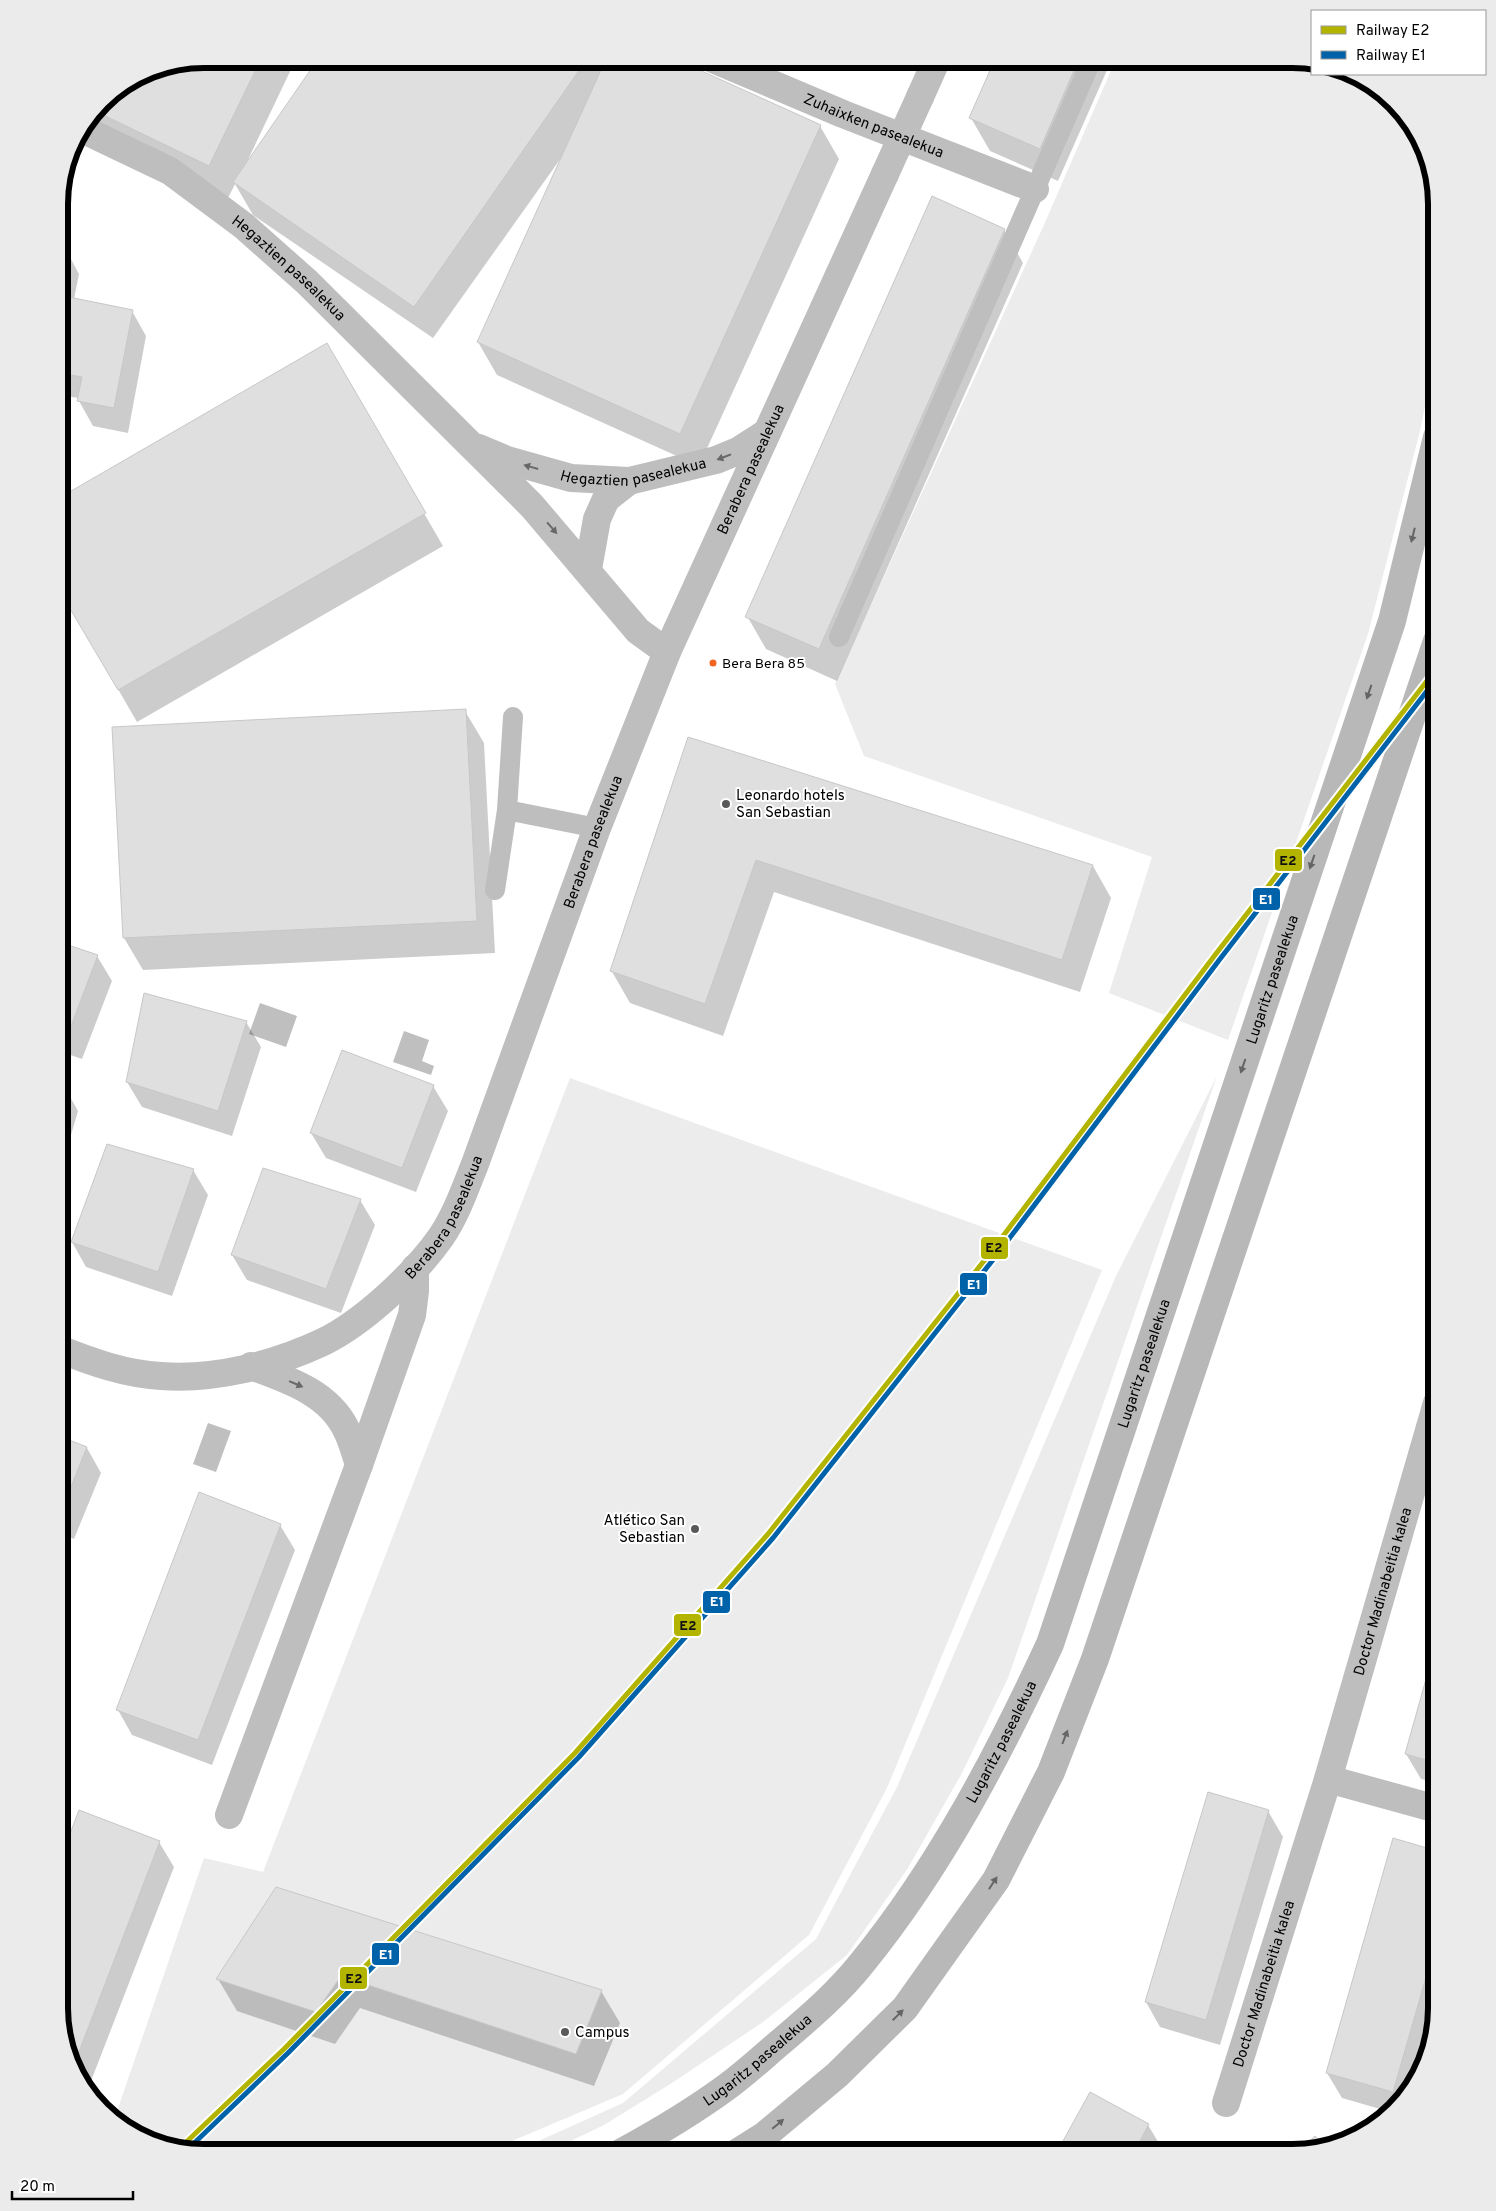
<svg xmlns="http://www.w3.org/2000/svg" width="1496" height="2211" font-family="Overpass,sans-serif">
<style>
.green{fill:#ececec}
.water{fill:#bfbfbf}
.shadow{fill:#0003}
.building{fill:#dfdfdf;stroke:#c7c7c7}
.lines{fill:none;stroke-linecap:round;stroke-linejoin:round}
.lane{stroke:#bebebe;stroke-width:20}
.street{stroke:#bebebe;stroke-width:28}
.secondary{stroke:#b8b8b8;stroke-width:28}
.street-bridge{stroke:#bebebe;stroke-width:28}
.rail-1-casing{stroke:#fff;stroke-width:9}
.rail-2-casing{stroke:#fff;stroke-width:9}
.rail-1{stroke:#b3b400;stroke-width:5}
.rail-2{stroke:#0063a9;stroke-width:5}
.oneway{fill:#686868}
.oneway2{fill:#656565}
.bus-dot{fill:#f26522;stroke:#fff;stroke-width:2}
.poi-dot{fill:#595959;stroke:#fff;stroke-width:2}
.labels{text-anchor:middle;stroke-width:4;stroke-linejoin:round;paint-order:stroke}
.bus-label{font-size:14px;fill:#000;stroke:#fff;text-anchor:start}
.street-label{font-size:15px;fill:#000;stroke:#fff}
.poi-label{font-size:15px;fill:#000;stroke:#fff;text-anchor:start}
.rim{fill:none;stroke:#000;stroke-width:6}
.line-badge{stroke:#fff;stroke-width:2}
.badge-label{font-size:14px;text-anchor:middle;font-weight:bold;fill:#fff}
.pale-badge-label{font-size:14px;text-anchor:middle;font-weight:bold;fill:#111}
</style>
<rect width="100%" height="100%" fill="#fff"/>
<!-- green -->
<path class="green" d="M1116,59H1302L1312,62V74H1350L1365,78L1418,131L1437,204V348L1420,431L1368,634L1228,1040L1109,993L1152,857L864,756L835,684L1043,227Z
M1217,1076L1008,1678L962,1773L908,1868L847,1955L763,2022L672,2083L604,2125L548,2152H514L623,2103L816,1939L897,1787L1116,1276Z
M570,1078L1102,1270L887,1788L809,1935L623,2094L486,2152H194L131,2133L115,2117L204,1858L263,1872Z
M1437,1272V1318L1425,1315Z"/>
<!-- water -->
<path class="water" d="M260,1003L297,1016L286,1047L249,1034Z
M404,1031L429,1040L422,1061L434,1066L431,1075L393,1062Z
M208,1423L231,1431L216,1472L193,1464Z"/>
<!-- shadow -->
<path class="shadow" d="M204,59H296L245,166L320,59H672L820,126L839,159L699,466L497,375L478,342L566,151L433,338L253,215L235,184L228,198L83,128L101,101L148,70Z
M997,59H1112L1058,181L990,151L971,118Z
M1004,230L1023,263L837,681L766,649L747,616Z
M59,247L65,248L79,274L74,299L132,311L146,336L128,433L93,426L79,401V398L59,395Z
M326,344L443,546L137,722L59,587V500Z
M465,711L484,743L495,953L143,970L124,938Z
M689,739L1093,866L1111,898L1080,992L774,892L723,1036L630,1003L611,970Z
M59,944L97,956L112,981L82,1059L59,1051Z
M246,1022L261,1047L232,1136L142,1107L127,1082Z
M59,1084L64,1086L78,1111L59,1176Z
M433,1086L448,1111L416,1192L326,1158L311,1133Z
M193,1170L208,1195L172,1296L86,1267L72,1242Z
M360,1200L375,1225L341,1313L247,1280L232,1255Z
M59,1437L87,1448L101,1473L74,1539L59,1533Z
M280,1525L295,1550L212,1765L132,1735L118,1710Z
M1437,1644V1783L1421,1779L1406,1754Z
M80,1811L159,1842L174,1867L91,2081L77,2076L59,2007V1866Z
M1268,1811L1283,1837L1220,2045L1160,2027L1146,2002Z
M1394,1840L1437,1852V2008L1418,2080L1387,2111L1342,2098L1327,2073Z
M276,1888L601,1991L620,2023L594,2086L360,2008L335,2044L237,2011L218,1979Z
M1090,2094L1148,2125L1163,2150L1162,2152H1059Z"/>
<!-- building -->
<path class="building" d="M204,59H261L209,166L95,111L101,101L148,70Z
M318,59H587L414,307L233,182Z
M606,59H675L821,125L680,434L477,342Z
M995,59H1079L1040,149L969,118Z
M932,196L1005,229L819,649L745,617Z
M59,246L65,247L59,280Z
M59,295L133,310L114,408L77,401L82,377L59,373Z
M327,343L426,513L118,690L59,590V498Z
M466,709L477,921L123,938L112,727Z
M688,737L1093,865L1062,960L756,860L705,1004L610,971Z
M59,942L98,955L68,1034L59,1031Z
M144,993L247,1021L218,1111L126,1082Z
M342,1050L434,1085L402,1168L310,1133Z
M107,1144L194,1169L158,1272L71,1242Z
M263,1168L361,1199L326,1289L231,1255Z
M59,1436L87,1447L60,1514H59Z
M199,1492L281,1524L198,1740L116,1710Z
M1437,1640V1763L1405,1754Z
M1208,1792L1269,1810L1206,2020L1145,2002Z
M79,1810L160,1841L77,2057L71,2055L59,2007V1863Z
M1393,1838L1437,1851V1939L1393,2092L1326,2073Z
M276,1887L602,1990L576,2054L341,1976L316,2012L216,1979Z
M1090,2092L1149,2124L1134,2152H1057Z
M1315,2136L1323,2144L1300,2150Z"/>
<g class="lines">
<!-- lane -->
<path class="lane" d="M839,637L1092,59
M507,810L597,828
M495,890L507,810L513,717"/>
<!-- street -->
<g class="street">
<path id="s1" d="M713,59L843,114L1035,189"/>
<path d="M920,97L937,59"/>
<path id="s2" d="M82,129L170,171L244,226L307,282L532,506L638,631L667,652"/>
<path id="s3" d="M479,448L507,460L571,478L629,481L716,460L738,451L766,433"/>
<path d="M588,569L597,519L606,499L629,481"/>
<path id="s4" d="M59,1349C92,1362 125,1374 161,1376C215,1380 274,1365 323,1342C364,1322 415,1274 441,1237C456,1215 465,1189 475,1164L597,828L667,652L885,174"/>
<path d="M251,1366C286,1379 328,1392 346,1429C352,1440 355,1453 359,1465"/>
<path d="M1328,1779L1437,1809"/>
<path d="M229,1815L359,1465L412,1315L415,1291V1268"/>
<path id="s5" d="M1226,2103L1328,1779L1437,1403"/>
</g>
<!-- secondary -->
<g class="secondary">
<path id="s6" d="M622,2152C659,2132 694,2111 728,2086C747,2072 765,2055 783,2040C811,2016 839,1992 862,1963C940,1867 998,1756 1050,1644L1392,621L1437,437"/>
<path d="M738,2152L765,2135L837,2075L905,2008L996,1880L1051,1772L1095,1659L1437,641"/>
</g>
<!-- street-bridge -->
<path class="street-bridge" d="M885,174L920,97"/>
<!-- rail-1 casing -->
<g class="rail-1-casing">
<path id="rail-1" d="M180,2148L284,2049L575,1753L768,1534L991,1252L1215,955L1437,668"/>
</g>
<!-- rail-2 casing -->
<g class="rail-2-casing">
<path id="rail-2" d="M187,2150L288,2053L579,1757L773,1538L996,1256L1220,959L1437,678"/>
</g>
<!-- rail-1 -->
<use href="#rail-1" class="rail-1"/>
<!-- rail-2 -->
<use href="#rail-2" class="rail-2"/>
</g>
<!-- one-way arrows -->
<defs><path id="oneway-solid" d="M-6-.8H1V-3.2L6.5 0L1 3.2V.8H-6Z" transform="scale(1.25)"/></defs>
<g class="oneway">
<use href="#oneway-solid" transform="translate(724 457) rotate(159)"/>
<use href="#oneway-solid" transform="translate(531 467) rotate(-164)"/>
<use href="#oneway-solid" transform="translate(552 528) rotate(49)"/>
<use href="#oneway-solid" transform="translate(296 1384) rotate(23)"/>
</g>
<g class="oneway2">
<use href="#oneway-solid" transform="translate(1413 535) rotate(104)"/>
<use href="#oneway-solid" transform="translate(1369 692) rotate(109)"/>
<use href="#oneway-solid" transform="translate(1312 862) rotate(109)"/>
<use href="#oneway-solid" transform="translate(1243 1066) rotate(109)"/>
<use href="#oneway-solid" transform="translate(1065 1737) rotate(-69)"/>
<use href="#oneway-solid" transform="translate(993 1883) rotate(-57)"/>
<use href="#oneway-solid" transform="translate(898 2015) rotate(-45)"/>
<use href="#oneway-solid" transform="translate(778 2124) rotate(-40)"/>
</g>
<!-- markers -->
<circle class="bus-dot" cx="713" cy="663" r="4.5"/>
<g class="poi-dot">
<circle cx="726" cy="804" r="5"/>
<circle cx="695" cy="1529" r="5"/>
<circle cx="565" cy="2032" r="5"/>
</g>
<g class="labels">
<!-- bus labels -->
<g class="bus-label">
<text x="722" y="668">Bera Bera 85</text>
</g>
<!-- street labels -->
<g class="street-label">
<text dy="5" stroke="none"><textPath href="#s1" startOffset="174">Zuhaixken pasealekua</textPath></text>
<text dy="5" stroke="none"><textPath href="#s2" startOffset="251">Hegaztien pasealekua</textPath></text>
<text dy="5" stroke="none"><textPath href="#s3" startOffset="160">Hegaztien pasealekua</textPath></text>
<text dy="5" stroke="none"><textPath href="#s4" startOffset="1261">Berabera pasealekua</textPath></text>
<text dy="5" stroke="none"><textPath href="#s4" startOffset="856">Berabera pasealekua</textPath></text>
<text dy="5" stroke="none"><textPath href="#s6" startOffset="1379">Lugaritz pasealekua</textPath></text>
<text dy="5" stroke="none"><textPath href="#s4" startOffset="451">Berabera pasealekua</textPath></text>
<text dy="5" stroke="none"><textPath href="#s6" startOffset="974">Lugaritz pasealekua</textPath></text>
<text dy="5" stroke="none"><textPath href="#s5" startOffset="535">Doctor Madinabeitia kalea</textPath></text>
<text dy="5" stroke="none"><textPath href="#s6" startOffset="569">Lugaritz pasealekua</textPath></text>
<text dy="5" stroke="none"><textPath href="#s5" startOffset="125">Doctor Madinabeitia kalea</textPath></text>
<text dy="5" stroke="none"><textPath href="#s6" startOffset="164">Lugaritz pasealekua</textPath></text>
</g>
<!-- poi labels -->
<g class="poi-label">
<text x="736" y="800">Leonardo hotels<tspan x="736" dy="17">San Sebastian</tspan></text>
<text x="685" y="1525" text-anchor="end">Atlético San<tspan x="685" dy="17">Sebastian</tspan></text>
<text x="575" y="2037">Campus</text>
</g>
</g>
<!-- crop -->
<path d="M0 0H1496V2211H0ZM204 68H1292A136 136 0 0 1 1428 204V2008A136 136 0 0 1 1292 2144H204A136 136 0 0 1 68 2008V204A136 136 0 0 1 204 68Z" fill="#ebebeb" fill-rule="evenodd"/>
<path class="rim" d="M204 68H1292A136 136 0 0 1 1428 204V2008A136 136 0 0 1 1292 2144H204A136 136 0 0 1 68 2008V204A136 136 0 0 1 204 68Z"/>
<g class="line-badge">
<rect x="1274" y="848" width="29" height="24" rx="5" fill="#b3b400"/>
<rect x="1252" y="887" width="29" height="24" rx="5" fill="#0063a9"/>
<rect x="980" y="1236" width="29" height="24" rx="5" fill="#b3b400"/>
<rect x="959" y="1272" width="29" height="24" rx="5" fill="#0063a9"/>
<rect x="702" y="1590" width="29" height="24" rx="5" fill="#0063a9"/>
<rect x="673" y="1613" width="29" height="24" rx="5" fill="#b3b400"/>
<rect x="371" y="1942" width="29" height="24" rx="5" fill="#0063a9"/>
<rect x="339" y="1966" width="29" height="24" rx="5" fill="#b3b400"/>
</g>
<g class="badge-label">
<text x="1266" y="904">E1</text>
<text x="974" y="1289">E1</text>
<text x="717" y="1606">E1</text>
<text x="386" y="1959">E1</text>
</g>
<g class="pale-badge-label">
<text x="1288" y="865">E2</text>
<text x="994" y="1252">E2</text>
<text x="688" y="1630">E2</text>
<text x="354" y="1983">E2</text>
</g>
<!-- legend -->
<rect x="1311" y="10" width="175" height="65" fill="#ffffff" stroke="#999999"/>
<rect x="1321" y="26" width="25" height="8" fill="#b3b400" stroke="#999999"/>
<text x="1356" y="35" font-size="15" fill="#000000">Railway E2</text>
<rect x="1321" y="51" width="25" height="8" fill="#0063a9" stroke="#999999"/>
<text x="1356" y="60" font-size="15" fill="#000000">Railway E1</text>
<!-- scale -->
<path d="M12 2191v8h121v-8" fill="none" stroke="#000000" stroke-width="2.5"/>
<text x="20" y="2191" font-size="15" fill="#000000" stroke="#ffffff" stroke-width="4" paint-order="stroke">20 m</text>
</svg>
